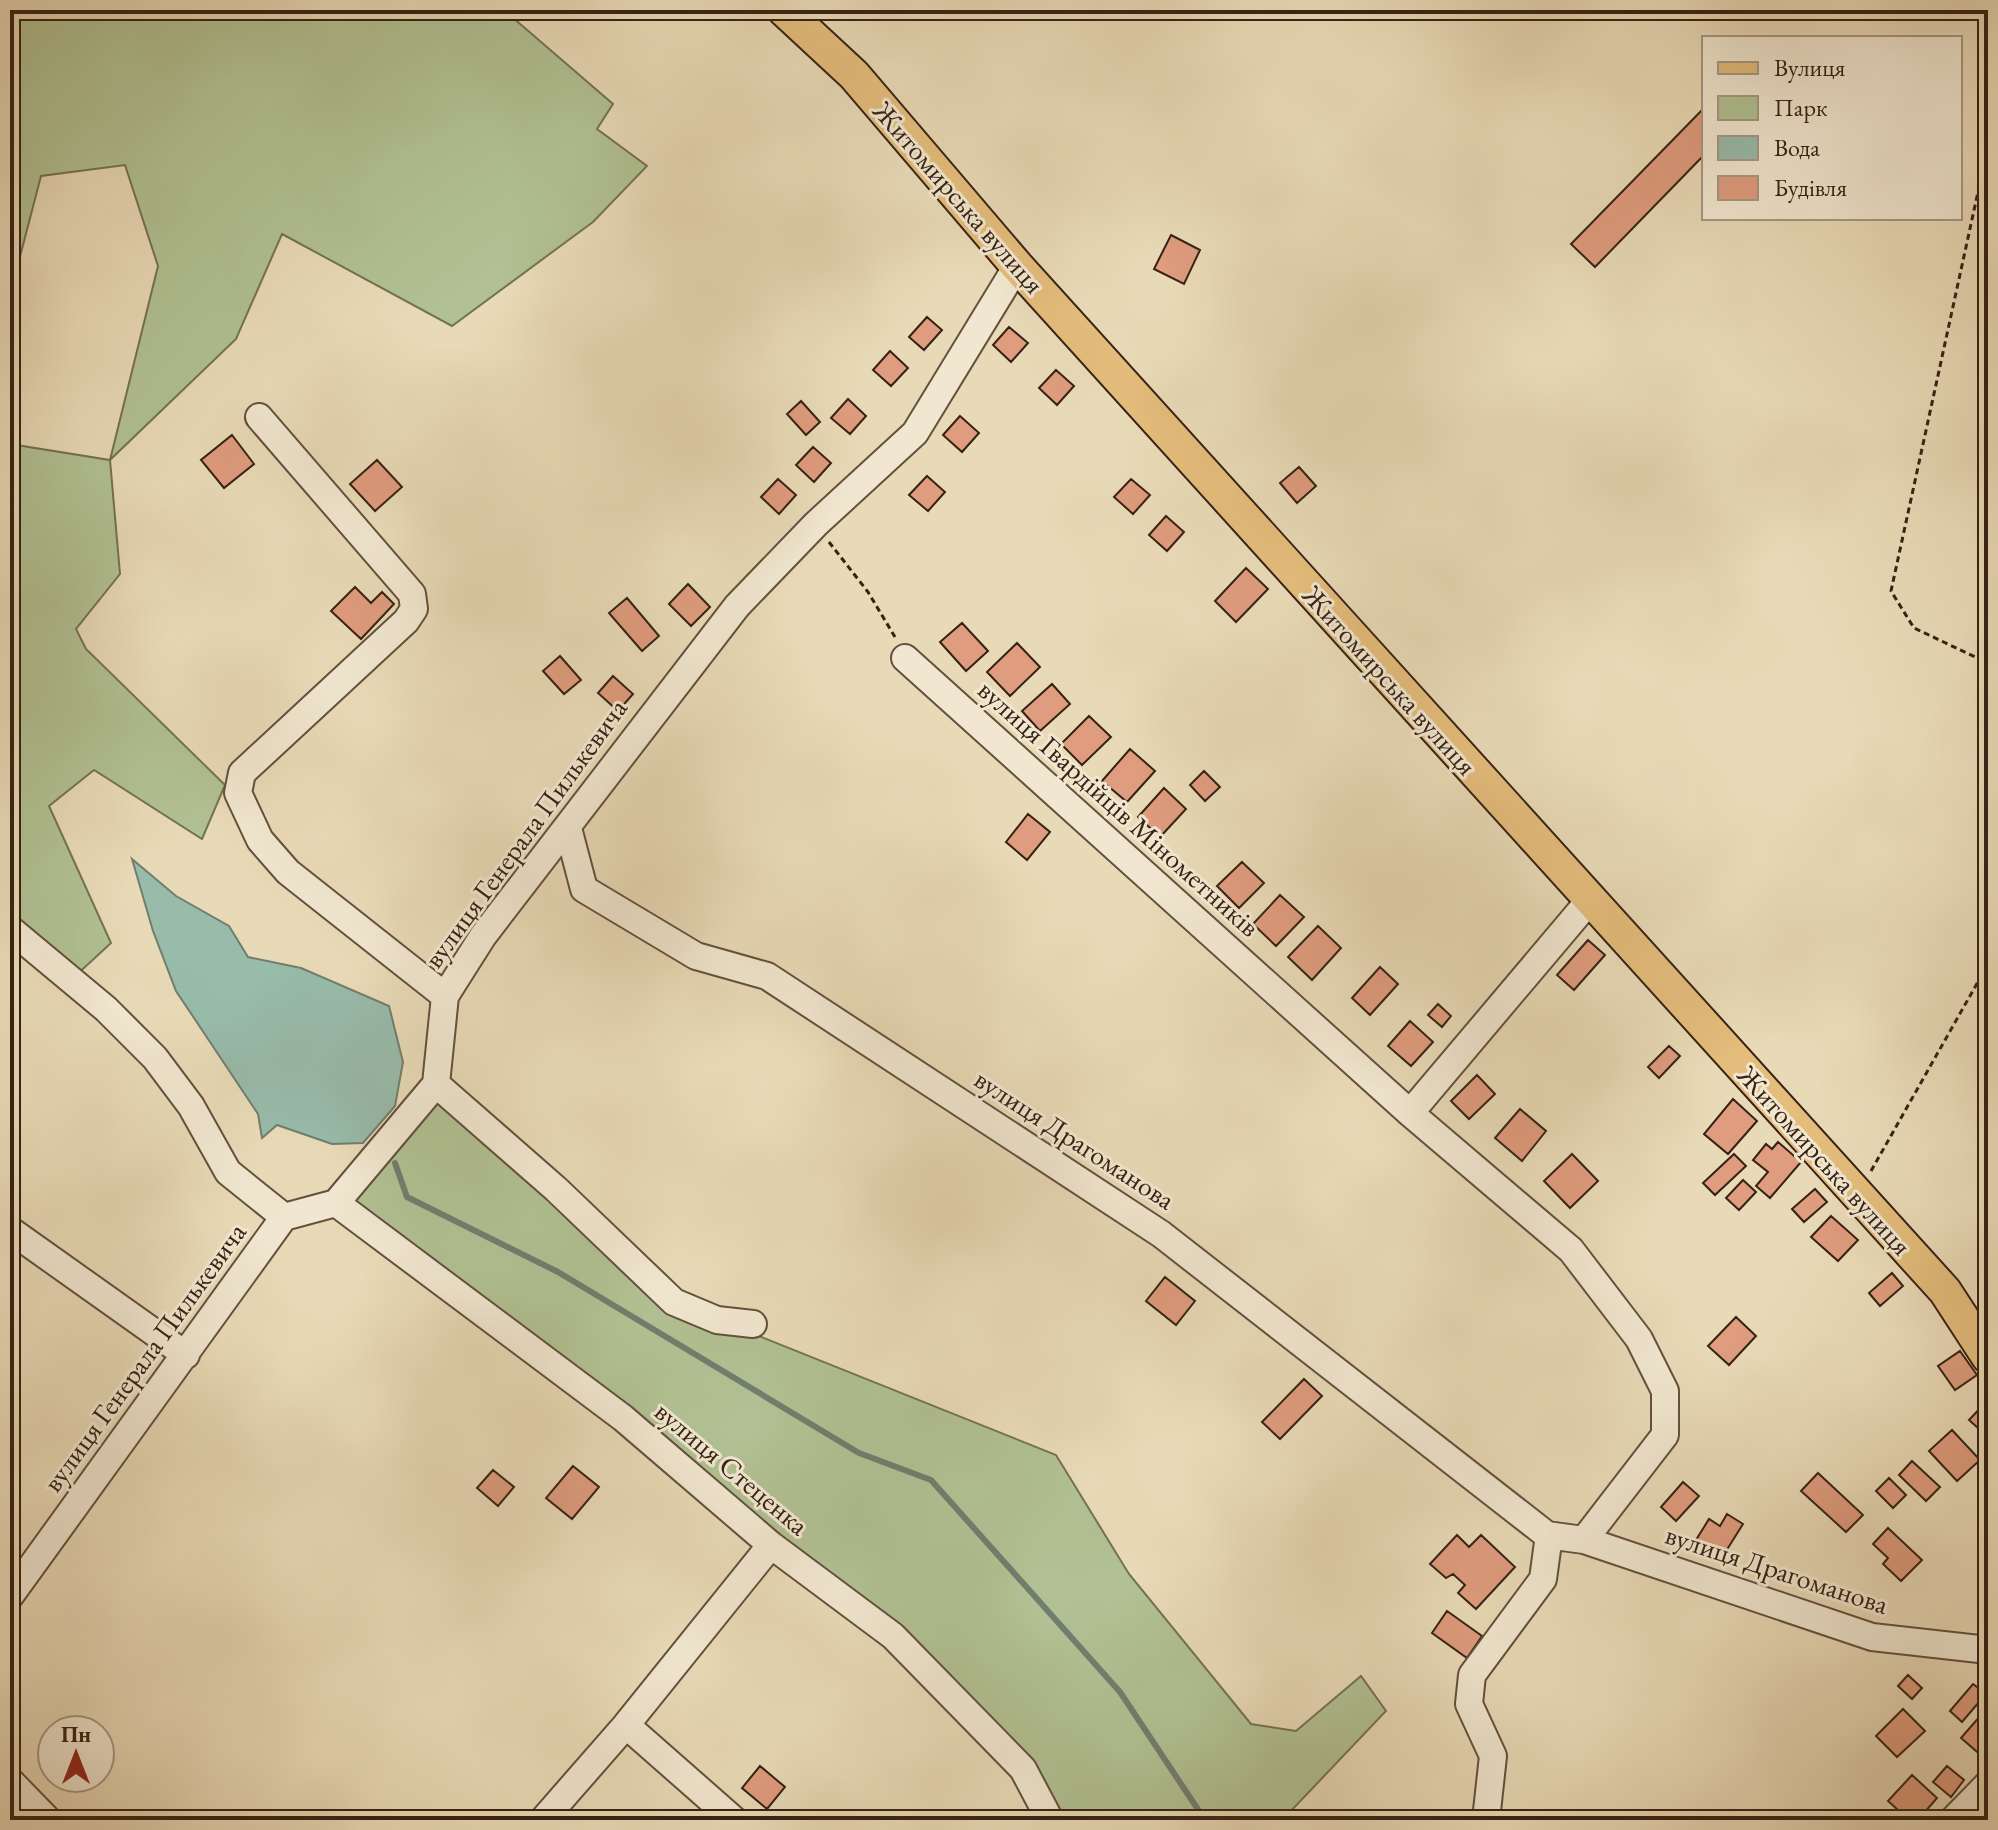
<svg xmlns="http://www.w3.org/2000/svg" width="1998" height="1830" font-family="'EB Garamond',serif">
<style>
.green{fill:#b1c193;stroke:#747254;stroke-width:2}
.water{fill:#98bbaa;stroke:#717e6e;stroke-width:2}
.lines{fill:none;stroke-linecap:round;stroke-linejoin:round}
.stream{stroke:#717e6e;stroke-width:6}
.building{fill:#df9c7e;stroke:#362214;stroke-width:2}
.minor-casing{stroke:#63503d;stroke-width:30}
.major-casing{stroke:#362214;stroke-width:36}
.path{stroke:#362214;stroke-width:3;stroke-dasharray:6 4;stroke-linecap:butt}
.minor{stroke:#f1e7d0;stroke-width:26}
.major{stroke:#e4bd7c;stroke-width:32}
.labels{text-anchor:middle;stroke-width:6;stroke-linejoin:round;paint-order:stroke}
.street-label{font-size:28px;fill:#362214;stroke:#f1e7d0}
</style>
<rect width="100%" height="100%" fill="#e9dab7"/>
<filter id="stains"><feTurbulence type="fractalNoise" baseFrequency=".0025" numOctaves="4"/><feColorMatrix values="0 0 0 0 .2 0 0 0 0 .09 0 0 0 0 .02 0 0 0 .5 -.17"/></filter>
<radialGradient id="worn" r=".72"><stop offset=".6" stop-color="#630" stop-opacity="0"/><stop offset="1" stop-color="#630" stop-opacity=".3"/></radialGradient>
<!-- green -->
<path class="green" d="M10,10H504L613,104L597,129L647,166L593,222L452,326L282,234L236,339L110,460L120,574L76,629L86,649L225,785L202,839L94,770L49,806L111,943L71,980L10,929V444L110,460L158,266L125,165L41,176L10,295Z
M436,1084L674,1302L1056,1455L1129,1574L1251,1724L1296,1731L1361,1676L1386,1711L1287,1815L1288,1820H1050L893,1636L336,1203Z"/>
<!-- water -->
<path class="water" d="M132,859L176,896L229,926L248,957L301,968L389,1006L403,1062L395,1106L363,1143L332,1144L277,1125L262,1138L258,1114L176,991L153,931Z"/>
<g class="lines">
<!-- stream -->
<path class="stream" d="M395,1163L407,1197L558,1272L859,1453L931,1480L1120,1692L1205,1820"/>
</g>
<!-- building -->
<path class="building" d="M1704,108V155L1595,267L1571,244Z
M1171,235L1200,250L1184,284L1154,269Z
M927,317L942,330L924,350L909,337Z
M1009,327L1028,343L1011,362L993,345Z
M890,351L908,368L891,386L873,370Z
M1056,370L1074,386L1057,405L1039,388Z
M848,399L866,416L850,434L831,418Z
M801,401L820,422L806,435L787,414Z
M960,416L979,433L962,452L943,435Z
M232,435L254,464L224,488L201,460Z
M813,447L831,463L814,482L796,465Z
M377,460L402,487L375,511L350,484Z
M1299,467L1316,486L1297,503L1280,483Z
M927,476L945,492L928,511L909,495Z
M778,479L796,495L779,514L761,497Z
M1131,479L1150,495L1133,514L1114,497Z
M1166,516L1184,532L1167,551L1149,535Z
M1246,568L1268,589L1236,622L1215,601Z
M688,584L710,607L691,626L669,604Z
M355,587L371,603L382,592L394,604L361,639L331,611Z
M627,598L659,636L642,651L609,613Z
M962,623L988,651L966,671L940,642Z
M1017,643L1040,667L1010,696L987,672Z
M560,656L581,680L564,694L543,671Z
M613,676L633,694L618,711L598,693Z
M1052,684L1070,704L1040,731L1022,711Z
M1089,716L1111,737L1082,765L1061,744Z
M1130,749L1155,771L1127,802L1102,781Z
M1204,771L1220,787L1205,801L1190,785Z
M1164,788L1186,809L1160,837L1138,817Z
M1028,814L1050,832L1027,860L1006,842Z
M1242,862L1264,883L1239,908L1217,886Z
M1280,895L1304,917L1276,946L1253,924Z
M1318,926L1341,948L1312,980L1288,957Z
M1588,940L1605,955L1574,990L1557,975Z
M1380,967L1398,984L1370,1015L1352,998Z
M1438,1004L1451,1016L1442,1027L1428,1015Z
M1410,1021L1433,1042L1411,1066L1388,1046Z
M1669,1046L1680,1056L1659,1078L1648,1067Z
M1477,1075L1495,1094L1469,1119L1451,1101Z
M1733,1099L1757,1121L1728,1154L1704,1134Z
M1520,1109L1546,1131L1522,1161L1495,1138Z
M1778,1142L1801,1162L1770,1198L1756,1186L1768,1172L1753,1160L1766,1144L1772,1149Z
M1572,1154L1598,1181L1570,1208L1544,1181Z
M1734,1154L1746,1166L1715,1195L1703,1183Z
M1743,1180L1756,1192L1739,1210L1726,1198Z
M1815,1189L1827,1202L1804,1222L1792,1209Z
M1831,1216L1858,1240L1838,1261L1811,1237Z
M1892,1273L1903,1286L1880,1306L1869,1293Z
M1165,1277L1195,1301L1176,1325L1146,1301Z
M1736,1317L1756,1336L1729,1365L1708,1346Z
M1960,1351L1977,1375L1955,1390L1938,1366Z
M1304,1379L1322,1396L1280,1439L1262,1422Z
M1986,1402L1988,1404V1437L1969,1420Z
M1952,1430L1980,1460L1957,1481L1929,1451Z
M1912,1461L1940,1487L1926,1501L1899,1475Z
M573,1466L599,1487L572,1519L546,1498Z
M493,1470L514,1487L498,1506L477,1488Z
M1818,1473L1863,1515L1846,1532L1801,1491Z
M1889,1478L1906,1495L1893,1508L1876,1491Z
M1683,1482L1699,1496L1676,1521L1661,1507Z
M1727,1514L1743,1524L1723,1556L1696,1540L1709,1519L1720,1526Z
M1888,1528L1922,1560L1901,1581L1883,1564L1888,1558L1873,1544Z
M1457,1535L1469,1547L1481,1535L1515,1567L1476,1609L1458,1593L1465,1585L1453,1574L1446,1578L1430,1564Z
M1447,1611L1482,1636L1467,1658L1432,1633Z
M1908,1675L1922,1688L1912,1699L1898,1686Z
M1973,1684L1986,1694L1962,1722L1950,1711Z
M1988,1707V1751L1983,1757L1961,1738Z
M1903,1709L1925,1731L1897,1757L1876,1736Z
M760,1766L785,1787L767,1809L742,1788Z
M1947,1766L1964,1780L1951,1797L1933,1782Z
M1912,1775L1937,1798L1918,1820H1909L1888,1801Z"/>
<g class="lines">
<!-- minor casing -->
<g class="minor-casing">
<path id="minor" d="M259,417L412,594L414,609L406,621L242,773L238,793L260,840L288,872L445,996
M905,658L1410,1113L1571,1250L1639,1339L1665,1391V1435L1584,1540
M568,828L584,889L696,956L767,976L1161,1234L1547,1535L1584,1540L1872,1637L1988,1650
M10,929L106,1009L155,1058L191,1106L228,1172L284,1217
M436,1084L556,1189L674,1302L717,1320L753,1324
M1410,1113L1589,901
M336,1203L623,1418L771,1545L893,1636L1023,1769L1050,1820
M10,1230L186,1355
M10,1596L284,1217L336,1203L436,1084L445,996L483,936L737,606L816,524L915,433L1017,266
M626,1725L734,1820
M10,1781L48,1820
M543,1820L626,1725L771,1545
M1486,1820L1493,1756L1469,1704L1472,1675L1543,1579L1549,1535
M1953,1820L1988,1784"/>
</g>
<!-- major casing -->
<g class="major-casing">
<path id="major" d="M784,10L854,75L1017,266L1945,1291L1988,1357"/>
</g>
<!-- path -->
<path class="path" d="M1988,146L1891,591L1914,628L1988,663
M829,542L868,592L895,637
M1871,1171L1988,964"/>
<!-- minor -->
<use href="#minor" class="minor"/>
<!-- major -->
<use href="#major" class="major"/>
</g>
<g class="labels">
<!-- street labels -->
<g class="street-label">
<text transform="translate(959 197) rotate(49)" y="10">Житомирська вулиця</text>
<text transform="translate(1390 680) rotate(48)" y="10">Житомирська вулиця</text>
<text transform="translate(1119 808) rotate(42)" y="10">вулиця Гвардійців Мінометників</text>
<text transform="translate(525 833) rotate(-54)" y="10">вулиця Генерала Пилькевича</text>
<text transform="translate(1075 1139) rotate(33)" y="10">вулиця Драгоманова</text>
<text transform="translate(1825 1160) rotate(48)" y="10">Житомирська вулиця</text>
<text transform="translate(144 1357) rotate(-54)" y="10">вулиця Генерала Пилькевича</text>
<text transform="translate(732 1468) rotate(40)" y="10">вулиця Стеценка</text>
<text transform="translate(1777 1569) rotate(18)" y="10">вулиця Драгоманова</text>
</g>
</g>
<!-- margin -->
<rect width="1998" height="1830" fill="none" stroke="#e9dab7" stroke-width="40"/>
<rect x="12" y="12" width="1974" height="1806" fill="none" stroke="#362214" stroke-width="4"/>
<rect x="20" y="20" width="1958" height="1790" fill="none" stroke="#362214" stroke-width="2"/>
<!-- legend -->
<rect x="1702" y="36" width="260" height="184" fill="#f1e7d0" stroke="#a69885" stroke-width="2"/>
<rect x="1718" y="62" width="40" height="12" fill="#e4bd7c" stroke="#a69885" stroke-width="2"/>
<text x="1774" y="76" font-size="24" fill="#362214">Вулиця</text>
<rect x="1718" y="96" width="40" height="24" fill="#b1c193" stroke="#a69885" stroke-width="2"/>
<text x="1774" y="116" font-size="24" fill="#362214">Парк</text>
<rect x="1718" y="136" width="40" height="24" fill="#98bbaa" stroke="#a69885" stroke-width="2"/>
<text x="1774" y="156" font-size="24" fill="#362214">Вода</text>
<rect x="1718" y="176" width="40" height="24" fill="#df9c7e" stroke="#a69885" stroke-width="2"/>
<text x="1774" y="196" font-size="24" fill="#362214">Будівля</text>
<!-- north arrow -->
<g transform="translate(76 1754)"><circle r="38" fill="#f1e7d0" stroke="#a69885" stroke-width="2"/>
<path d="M0-6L14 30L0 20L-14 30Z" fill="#8f2418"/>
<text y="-12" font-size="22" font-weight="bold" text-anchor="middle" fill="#362214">Пн</text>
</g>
<rect width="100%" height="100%" filter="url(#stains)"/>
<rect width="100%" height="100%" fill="url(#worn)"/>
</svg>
